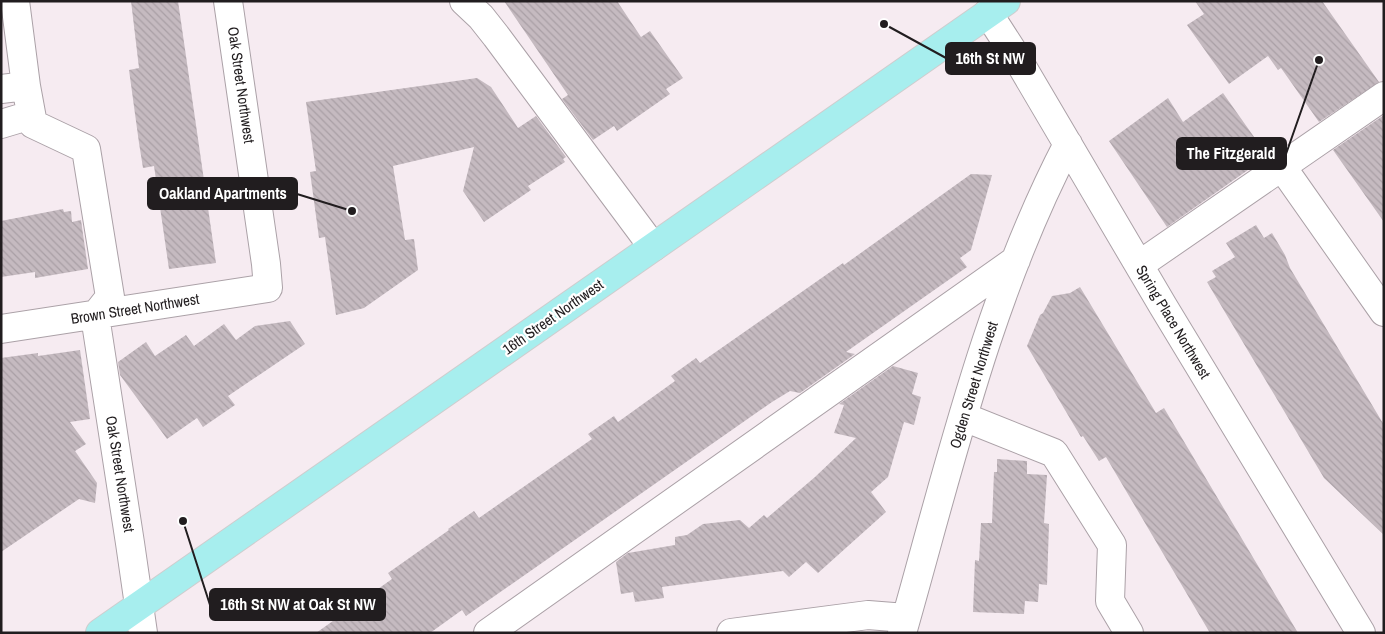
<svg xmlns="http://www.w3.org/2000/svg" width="1385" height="634" font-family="'Archivo Narrow',sans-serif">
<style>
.building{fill:url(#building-back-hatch)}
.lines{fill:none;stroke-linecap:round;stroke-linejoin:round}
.minor-casing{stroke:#aba1a7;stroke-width:30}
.major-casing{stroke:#cecdce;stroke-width:30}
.minor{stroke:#fff;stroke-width:28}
.major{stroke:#a7eeee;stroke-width:28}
.labels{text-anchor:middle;stroke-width:4.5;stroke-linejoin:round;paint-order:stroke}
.street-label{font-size:15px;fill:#211d1f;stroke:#fff}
.leader{fill:none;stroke:#211d1f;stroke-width:2}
.callout-dot{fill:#211d1f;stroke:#fff;stroke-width:2}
.callout{fill:#211d1f;stroke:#211d1f;stroke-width:2}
.callout-label{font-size:16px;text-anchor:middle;font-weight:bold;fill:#fff}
</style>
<defs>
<pattern id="building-back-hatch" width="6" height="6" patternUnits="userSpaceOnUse" patternTransform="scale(1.25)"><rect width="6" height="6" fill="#c5bac0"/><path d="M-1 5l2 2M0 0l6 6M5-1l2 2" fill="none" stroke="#a99fa5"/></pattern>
</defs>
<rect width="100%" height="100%" fill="#f6ebf1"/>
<!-- building -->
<path class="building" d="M131,1H178L216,263L169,269L154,166L143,168L139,143L129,70L139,68Z
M504,1H617L641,37L650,31L683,78L666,89L670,94L617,131L614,126L593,140L562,99L568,95Z
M1195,1H1322L1379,82L1319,122L1281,68L1278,70L1268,56L1229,84L1187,25L1204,14Z
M477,78L491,87L518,128L536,116L566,157L563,159L565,162L528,186L531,190L484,222L463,191L474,147L393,166L405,240L414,239L418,270L364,308L336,315L325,237L319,238L310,172L316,171L306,102Z
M1223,93L1264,151L1261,153L1265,158L1167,227L1109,141L1168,98L1183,122Z
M1384,115V222L1333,150Z
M971,174L992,175L971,250L960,258L967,267L846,352L855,354L800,393L790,391L772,402L466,616L462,610L430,633H316L392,579L388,573L449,530L448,529L474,511L479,518L592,439L588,434L614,416L618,422L675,381L671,376L696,358L700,363L843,263L844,265Z
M63,209L64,212L71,211L72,222L81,220L88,269L35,278V272L1,277V221Z
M1256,225L1264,238L1272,233L1285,255L1290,268L1384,425V535L1324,478L1207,282L1216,277L1212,271L1235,257L1226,243Z
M1080,287L1156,413L1164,408L1298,633H1210L1106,457L1099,461L1083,436L1081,437L1027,346L1040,315L1043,313L1052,296L1070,293Z
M290,321L305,344L228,396L235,405L203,427L197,418L167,439L120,375L118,362L146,342L155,356L186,335L194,346L224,324L236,340L255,326Z
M80,350L90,419L70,422L86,444L75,451L97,483L95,503L79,499L1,552V358L38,353V356Z
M893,366L918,373L912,394L921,397L914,425L904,422L888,477L871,492L886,512L818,573L806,562L789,577L783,571L662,587L664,598L635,602L633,592L621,594L616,562L628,553L675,545V537L687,535L703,524L740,520L749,528L764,515L767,518L815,477L856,438L834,433L844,405L839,404Z
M997,459L1027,461V474L1047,475L1044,523L1049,524L1047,585L1039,584L1038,602L1025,601L1024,614L973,612L975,560L979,561L981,523H992L994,472H997Z"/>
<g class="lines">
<!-- minor casing -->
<g class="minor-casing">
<path id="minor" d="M15,1L26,86
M464,1L481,17L496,36L653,247
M988,13L1017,58L1163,306L1361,633
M1,89L26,86L33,124L86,149L110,297L95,316L130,543L143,633
M1,124L31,115
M1282,167L1384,312
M1139,265L1384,96
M1,329L268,288L266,264L228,1
M964,417L1054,453L1112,545L1110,601L1129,633
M488,633L1016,260
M731,633L868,615L906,618
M902,633C949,468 988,297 1068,144"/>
</g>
<!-- major casing -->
<g class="major-casing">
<path id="major" d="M100,633L1006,1"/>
</g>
<!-- minor -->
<use href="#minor" class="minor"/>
<!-- major -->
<use href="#major" class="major"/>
</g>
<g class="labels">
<!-- street labels -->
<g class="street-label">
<text transform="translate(241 85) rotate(82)" y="5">Oak Street Northwest</text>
<text transform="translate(135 309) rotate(-9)" y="5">Brown Street Northwest</text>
<text transform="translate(553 317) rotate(-35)" y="5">16th Street Northwest</text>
<text transform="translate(1173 322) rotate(59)" y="5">Spring Place Northwest</text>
<text transform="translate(974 385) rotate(-73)" y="5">Ogden Street Northwest</text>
<text transform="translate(120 474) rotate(81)" y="5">Oak Street Northwest</text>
</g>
</g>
<!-- callouts -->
<path class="leader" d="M884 24L946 58M1319 60L1286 154M352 211L297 194M183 521L210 605"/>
<g class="callout-dot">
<circle cx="884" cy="24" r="5"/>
<circle cx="1319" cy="60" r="5"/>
<circle cx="352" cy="211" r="5"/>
<circle cx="183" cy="521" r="5"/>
</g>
<g class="callout">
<rect x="946" y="43" width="89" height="31" rx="5"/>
<rect x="1177" y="138" width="109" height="31" rx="5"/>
<rect x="148" y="178" width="149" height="31" rx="5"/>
<rect x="210" y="589" width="175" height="31" rx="5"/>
</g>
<g class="callout-label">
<text x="990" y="64">16th St NW</text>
<text x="1231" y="159">The Fitzgerald</text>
<text x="223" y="199">Oakland Apartments</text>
<text x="298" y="610">16th St NW at Oak St NW</text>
</g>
<!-- border -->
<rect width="1385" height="634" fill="none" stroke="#211d1f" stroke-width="5"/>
</svg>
